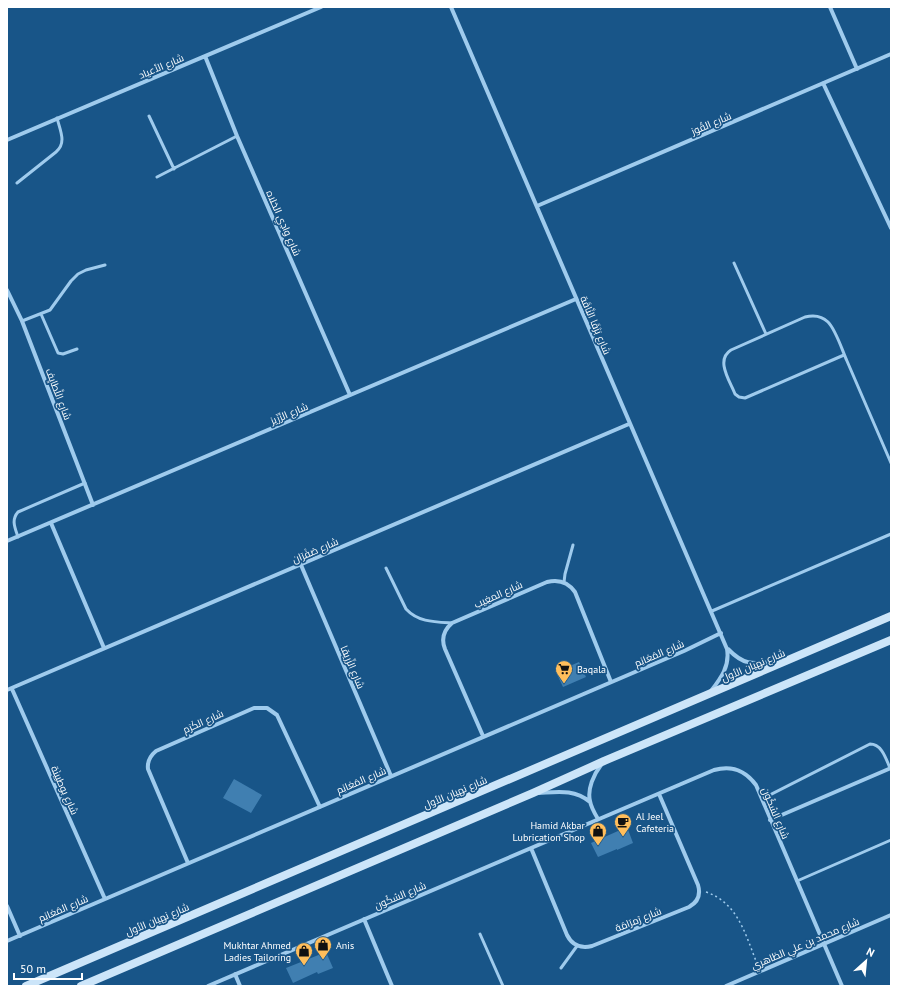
<svg xmlns="http://www.w3.org/2000/svg" width="898" height="993" font-family="'PT Sans',Cairo,sans-serif">
<style>
.building{fill:#407fb1}
.lines{fill:none;stroke-linecap:round;stroke-linejoin:round}
.path{stroke:#9fcbed;stroke-width:1.5;stroke-dasharray:2 3;stroke-linecap:butt}
.lane{stroke:#9fcbed;stroke-width:3}
.street{stroke:#9fcbed;stroke-width:4}
.secondary{stroke:#cce5f9;stroke-width:8}
.labels{text-anchor:middle;stroke-width:3.5;stroke-linejoin:round;paint-order:stroke}
.street-label{font-size:10px;fill:#fff;stroke:#185588}
.poi-label{font-size:10px;fill:#fff;stroke:#185588;text-anchor:start}
</style>
<rect width="100%" height="100%" fill="#185588"/>
<!-- building -->
<path class="building" d="M579,662L586,677L563,687L556,672Z
M234,779L262,795L251,813L223,798Z
M627,827L633,843L617,850V849L598,857L591,843Z
M326,952L333,968L318,974L317,972L293,983L286,968Z"/>
<g class="lines">
<!-- path -->
<path class="path" d="M706,892C739,903 746,937 758,966"/>
<!-- lane -->
<path class="lane" d="M149,116L174,169
M157,177L237,136
M17,183L56,152C67,143 60,130 57,118
M734,263L766,334
M41,314L58,353L63,354L77,349
M22,321L50,310L71,281L78,274L86,270L105,265
M844,355L745,398L739,397L735,394C730,381 715,360 731,350L805,317C813,315 822,316 828,322C836,330 842,350 847,361C862,395 876,429 891,463
M18,537C15,528 11,520 18,512L85,483
M386,568L406,609C418,622 434,622 452,623
M564,582L565,574L573,545
M712,611L891,534
M762,799L870,744C882,744 886,759 890,768
M797,881L891,840
M480,934L503,986
M561,968L577,946"/>
<!-- street -->
<path class="street" d="M451,7L727,649C730,666 721,678 711,691
M830,7L857,69
M205,56L237,136L350,395
M823,83L891,228
M7,140L321,7
M537,206L891,54
M7,290L22,321L93,505
M51,523L104,648
M7,541L576,299
M301,565L391,776
M728,649C746,668 756,663 780,661
M12,689L105,899
M7,690L629,424
M483,736L445,649C441,639 444,630 452,623L547,582C559,579 568,582 575,592L611,682
M539,793C558,792 574,789 590,802
M598,819C595,814 591,807 590,801C587,789 594,774 601,765
M770,820L891,768
M531,848L567,935C572,945 581,949 592,946L689,907C698,902 701,895 698,885L659,794
M188,863L148,769C147,761 150,756 156,751L254,708H267L277,715L320,807
M7,906L20,936
M364,919L392,986
M7,941L684,651L721,633
M235,974L240,986
M208,986L714,770C732,765 745,770 756,785L842,986
M726,986L891,915"/>
<!-- secondary -->
<path class="secondary" d="M26,986L891,616
M81,986L533,793L604,761L891,640"/>
</g>
<!-- icons -->
<defs>
<g id="supermarket-pin" transform="scale(0.9)"><path d="M0 17L-7.5 6A9.5 9.5 0 1 1 7.5 6Z" fill="#ffbe5b" stroke="#185588"/><path d="M-6-5.5h2.5l.6 2H6L4.5 2H-2.5L-4.4-4H-6ZM-1.5 3.2a1.3 1.3 0 1 0 .1 0ZM3 3.2a1.3 1.3 0 1 0 .1 0Z" fill="#111"/></g>
<g id="cafe-pin" transform="scale(0.9)"><path d="M0 17L-7.5 6A9.5 9.5 0 1 1 7.5 6Z" fill="#ffbe5b" stroke="#185588"/><path d="M-5.5-4.5H6V0H3Q3 3.5 0 3.5H-2.5Q-5.5 3.5-5.5 0ZM3-3.2v2h1.7v-2ZM-6 4.5H4V6H-6Z" fill="#111"/></g>
<g id="shop-pin" transform="scale(0.9)"><path d="M0 17L-7.5 6A9.5 9.5 0 1 1 7.5 6Z" fill="#ffbe5b" stroke="#185588"/><path d="M-5-2.5h2.3a2.7 3.5 0 0 1 5.4 0H5L5.5 6h-11ZM-1.5-2.5h3a1.5 2.3 0 0 0-3 0Z" fill="#111"/></g>
</defs>
<g fill-rule="evenodd">
<use href="#supermarket-pin" x="564" y="669"/>
<use href="#cafe-pin" x="623" y="822"/>
<use href="#shop-pin" x="598" y="831"/>
<use href="#shop-pin" x="323" y="945"/>
<use href="#shop-pin" x="304" y="951"/>
</g>
<g class="labels">
<!-- street labels -->
<g class="street-label">
<text transform="translate(161 66) rotate(-23)" y="4">شارع الأعياد</text>
<text transform="translate(711 123) rotate(-23)" y="4">شارع القُوز</text>
<text transform="translate(284 223) rotate(66)" y="4">شارع وادِي الحَلاه</text>
<text transform="translate(596 325) rotate(67)" y="4">شارع بَرْقَا النَّاقَة</text>
<text transform="translate(59 394) rotate(69)" y="4">شارع اللَّطايِف</text>
<text transform="translate(289 413) rotate(-23)" y="4">شارع الرِّزَيز</text>
<text transform="translate(315 550) rotate(-23)" y="4">شارع صَفْرَان</text>
<text transform="translate(498 594) rotate(-24)" y="4">شارع المغِيب</text>
<text transform="translate(659 653) rotate(-23)" y="4">شارع المَغانِم</text>
<text transform="translate(753 665) rotate(-23)" y="4">شارع نهيان الأول</text>
<text transform="translate(353 667) rotate(67)" y="4">شارع الزِّريقا</text>
<text transform="translate(203 721) rotate(-24)" y="4">شارع الكَرَم</text>
<text transform="translate(361 780) rotate(-23)" y="4">شارع المَغانِم</text>
<text transform="translate(65 790) rotate(66)" y="4">شارع بوطيينَة</text>
<text transform="translate(455 792) rotate(-23)" y="4">شارع نهيان الأول</text>
<text transform="translate(776 813) rotate(67)" y="4">شارع السُكُون</text>
<text transform="translate(400 895) rotate(-23)" y="4">شارع السُكُون</text>
<text transform="translate(63 908) rotate(-23)" y="4">شارع المَغانِم</text>
<text transform="translate(157 919) rotate(-23)" y="4">شارع نهيان الأول</text>
<text transform="translate(638 919) rotate(-22)" y="4">شارع رَمرَامَة</text>
<text transform="translate(805 943) rotate(-23)" y="4">شارع محمد بن علي الظاهري</text>
</g>
<!-- poi labels -->
<g class="poi-label">
<text x="577" y="673">Baqala</text>
<text x="636" y="820">Al Jeel<tspan x="636" dy="12">Cafeteria</tspan></text>
<text x="585" y="829" text-anchor="end">Hamid Akbar<tspan x="585" dy="12">Lubrication Shop</tspan></text>
<text x="291" y="949" text-anchor="end">Mukhtar Ahmed<tspan x="291" dy="12">Ladies Tailoring</tspan></text>
<text x="336" y="949">Anis</text>
</g>
</g>
<!-- border -->
<rect width="898" height="993" fill="none" stroke="#ffffff" stroke-width="16"/>
<!-- north arrow -->
<g transform="translate(866 961) rotate(27)" stroke="#185588" stroke-width="3" paint-order="stroke">
<path d="M0-3L7 15L0 10L-7 15Z" fill="#ffffff"/>
<text y="-6" font-size="11" font-weight="bold" text-anchor="middle" fill="#ffffff">N</text>
</g>
<!-- scale -->
<path d="M14 973v6h68v-6" fill="none" stroke="#ffffff" stroke-width="2"/>
<text x="20" y="973" font-size="12" fill="#ffffff" stroke="#185588" stroke-width="3" paint-order="stroke">50 m</text>
</svg>
